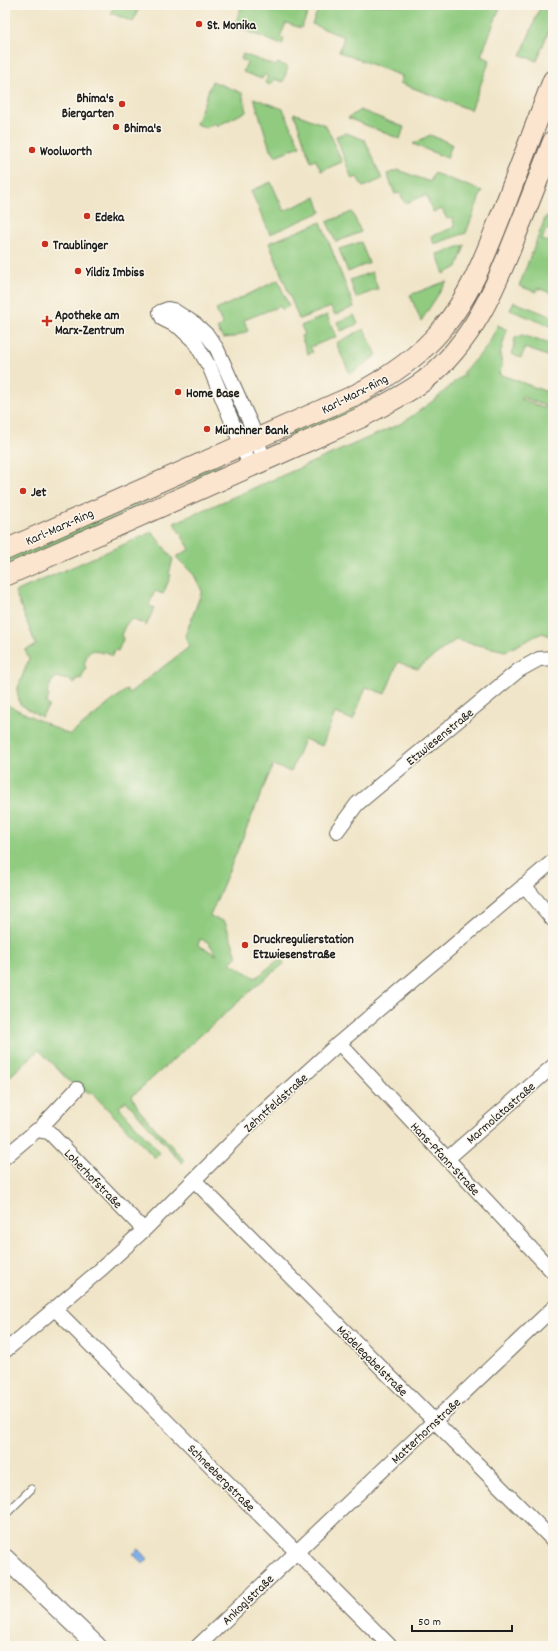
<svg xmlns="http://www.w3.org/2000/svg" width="558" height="1651" font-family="Dekko,sans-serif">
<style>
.green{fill:#90cb80;stroke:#56744e;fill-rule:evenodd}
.water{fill:#7eafe9;stroke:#4d6682}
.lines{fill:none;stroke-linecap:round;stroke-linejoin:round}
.service-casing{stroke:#666258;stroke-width:9}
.minor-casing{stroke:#666258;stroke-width:16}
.tertiary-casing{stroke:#666258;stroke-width:20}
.secondary-casing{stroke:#666258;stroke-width:22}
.service{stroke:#fff;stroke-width:7}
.minor{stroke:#fff;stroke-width:14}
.tertiary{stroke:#fff;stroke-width:18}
.secondary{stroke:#fce5cf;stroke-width:20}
.poi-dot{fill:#c8321e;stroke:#fbf7ec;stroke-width:1.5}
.labels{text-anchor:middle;stroke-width:3;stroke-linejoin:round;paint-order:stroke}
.poi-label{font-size:13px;font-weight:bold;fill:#1c1c1c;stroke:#fbf7ec;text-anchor:start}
.street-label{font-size:13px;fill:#1c1c1c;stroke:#fbf7ec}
</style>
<rect width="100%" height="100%" fill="#fbf7ec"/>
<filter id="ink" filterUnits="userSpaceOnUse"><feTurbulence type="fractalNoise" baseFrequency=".025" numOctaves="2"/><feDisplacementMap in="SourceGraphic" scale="8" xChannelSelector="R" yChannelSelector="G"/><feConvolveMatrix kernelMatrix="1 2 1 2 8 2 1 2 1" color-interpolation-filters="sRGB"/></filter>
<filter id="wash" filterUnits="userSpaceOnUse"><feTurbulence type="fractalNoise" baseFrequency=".012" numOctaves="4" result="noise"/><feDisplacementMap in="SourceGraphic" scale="16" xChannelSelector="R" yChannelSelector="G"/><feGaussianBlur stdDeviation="0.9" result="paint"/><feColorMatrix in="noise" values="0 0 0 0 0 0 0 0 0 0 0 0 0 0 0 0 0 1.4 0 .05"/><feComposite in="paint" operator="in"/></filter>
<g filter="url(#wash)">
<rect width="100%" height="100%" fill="#f0e5c8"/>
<!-- green -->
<path class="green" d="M114,5H140L133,22L111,13Z
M242,5H295V7L309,11L301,28L286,23L280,37L284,38L282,45L234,26Z
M320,5H501L481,56L490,60L471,110L400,83L402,76L339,52L344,37L312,24Z
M541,5L553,8V19L537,61L521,55Z
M243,54L276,66L278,63L288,67L283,82L274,79L271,85L265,83L268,76L264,75L262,79L243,72L247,62L241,59Z
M212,81L242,93L247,111L217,126L215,123L206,128L196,124Z
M254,98L283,109L300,146L275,156L272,149H270Z
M360,110L404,127L400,139L348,118Z
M294,113L325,125L332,138L342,162L321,171L316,160L311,162Z
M346,133L365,140L382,179L363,187L357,177L352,179L336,136Z
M430,135L452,144L447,158L413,144Z
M398,170L430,182L434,173L482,191L466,233L434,244L431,236L455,227L452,217L447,219L442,209L433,212L426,195L405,203L400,193L395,194L387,174Z
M271,182L284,211L316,197L321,212L270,234L251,191Z
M352,212L361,232L336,242L327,222Z
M546,216L553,218V232L546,229L542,240L549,242L553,233V294L538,288L536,292L519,286Z
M321,222L354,307L335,315L331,307L299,319L269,243Z
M361,242L369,263L348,272L339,249Z
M465,245L457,267L444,274L437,254Z
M372,272L378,289L356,298L350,280Z
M278,280L289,306L282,310L280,306L244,320L248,331L234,337L223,338L217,329L223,325L216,310Z
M447,281L421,321L410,295Z
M514,302L553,317V327L510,310Z
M327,315L336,337L310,347L313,352L308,354L301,336L305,334L301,326Z
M354,315L358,324L341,331L337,322Z
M498,325L507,330L500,354L502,365L499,374L553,394V409L522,397L521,399L553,411V637L542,633L506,651L455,640L417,669L398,662L385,694L366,687L353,720L335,713L322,746L304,739L291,772L273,765L210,916L225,922L237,956L230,963L256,978L279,959L285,963L262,981L132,1096L139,1110L184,1160L182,1163L126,1101L119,1107L160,1153L155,1158L93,1094L74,1086L39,1050L5,1081V704L70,735L127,689L129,693L189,647L185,636L202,591L194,575L176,557L190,549L174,523L402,423L437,398L461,376L465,377L463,372L486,348ZM200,939L208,942L217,955L198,945Z
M364,329L377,355L350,374L336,343Z
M522,335L553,345V358L525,348L521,358L512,354L515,338Z
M370,394L375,402L292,441L288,433Z
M220,463L222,466L145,501L128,512L5,568V558Z
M152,532L173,559L169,574L171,575L163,594L155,591L149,605L154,608L146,626L143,622L140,623L132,619L126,624L121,635L123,639L118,651L114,650L112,656L105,651L102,653L94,650L88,653L84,664L86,668L81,679L77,678L74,684L68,679L66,680L57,677L52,681L47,693L49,696L46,703L49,706L41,717L20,704L17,690L29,659L25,650L36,645L15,592Z"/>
<!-- water -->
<path class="water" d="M139,1549L148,1559L143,1564L133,1554Z"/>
</g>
<g filter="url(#ink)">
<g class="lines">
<!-- service casing -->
<g class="service-casing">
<path id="service" d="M5,1515L31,1489"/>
</g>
<!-- minor casing -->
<g class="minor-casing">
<path id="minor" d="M251,468L210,368L195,342L179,327L163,319L160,312L168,309L173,310L195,324L208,336L217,349L252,427L265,462
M337,831L357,804L519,670L539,659L553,658
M524,885L553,920
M339,1043L553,1272
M42,1130L44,1124L77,1089
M5,1157L37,1130L49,1132L144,1230
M447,1159L553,1066
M194,1180L553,1540
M55,1309L390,1646
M5,1351L100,1270L144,1230L247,1127L339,1043L553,861
M198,1646L553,1308"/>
</g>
<!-- tertiary casing -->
<g class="tertiary-casing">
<path id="tertiary" d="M5,1558L97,1646"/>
</g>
<!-- secondary casing -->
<g class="secondary-casing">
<path id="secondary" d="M5,550L353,396C386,379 418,358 442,329C472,294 487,250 504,208C520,165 537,122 553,80
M5,576L360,418C382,406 405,395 425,380C472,343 495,289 516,235C529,203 541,172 553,141"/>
</g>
<!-- service -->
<use href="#service" class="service"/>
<!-- minor -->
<use href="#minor" class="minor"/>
<!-- tertiary -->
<use href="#tertiary" class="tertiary"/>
<!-- secondary -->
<use href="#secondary" class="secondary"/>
</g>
</g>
<!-- markers -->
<g class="poi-dot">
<circle cx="199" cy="24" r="4"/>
<circle cx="122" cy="104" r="4"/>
<circle cx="116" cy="127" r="4"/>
<circle cx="32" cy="150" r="4"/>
<circle cx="87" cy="216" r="4"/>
<circle cx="45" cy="244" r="4"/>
<circle cx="78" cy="271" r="4"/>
<path d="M45 315h4v4h4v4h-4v4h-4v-4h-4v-4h4z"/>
<circle cx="178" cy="392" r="4"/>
<circle cx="207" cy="429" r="4"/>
<circle cx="23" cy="491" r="4"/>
<circle cx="245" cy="945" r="4"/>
</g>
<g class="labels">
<!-- poi labels -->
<g class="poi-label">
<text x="207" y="29">St. Monika</text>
<text x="114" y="102" text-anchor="end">Bhima's<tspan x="114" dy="15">Biergarten</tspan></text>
<text x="124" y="132">Bhima's</text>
<text x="40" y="155">Woolworth</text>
<text x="95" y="221">Edeka</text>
<text x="53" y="249">Traublinger</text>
<text x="86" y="276">Yildiz Imbiss</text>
<text x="55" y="319">Apotheke am<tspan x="55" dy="15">Marx-Zentrum</tspan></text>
<text x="186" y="397">Home Base</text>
<text x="215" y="434">Münchner Bank</text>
<text x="31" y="496">Jet</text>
<text x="253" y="943">Druckregulierstation<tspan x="253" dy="15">Etzwiesenstraße</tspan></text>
</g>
<!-- street labels -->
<g class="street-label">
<text transform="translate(354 393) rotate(-27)" y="5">Karl-Marx-Ring</text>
<text transform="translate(59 526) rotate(-24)" y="5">Karl-Marx-Ring</text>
<text transform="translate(439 736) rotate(-39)" y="5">Etzwiesenstraße</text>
<text transform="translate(275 1102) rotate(-42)" y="5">Zehntfeldstraße</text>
<text transform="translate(500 1112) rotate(-41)" y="5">Marmolatastraße</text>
<text transform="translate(446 1158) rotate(47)" y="5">Hans-Pfann-Straße</text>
<text transform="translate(94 1178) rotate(46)" y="5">Loherhofstraße</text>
<text transform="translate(373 1360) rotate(45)" y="5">Mädelegabelstraße</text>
<text transform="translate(425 1430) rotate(-43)" y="5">Matterhornstraße</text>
<text transform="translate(222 1477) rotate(45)" y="5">Schneebergstraße</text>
<text transform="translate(247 1599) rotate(-44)" y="5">Ankoglstraße</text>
</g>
</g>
<!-- margin -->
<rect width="558" height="1651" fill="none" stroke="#fbf7ec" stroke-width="20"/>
<!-- scale -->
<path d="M412 1625v6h100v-6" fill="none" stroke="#1c1c1c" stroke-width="2"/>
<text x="418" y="1625" font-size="12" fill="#1c1c1c" stroke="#fbf7ec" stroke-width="3" paint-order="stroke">50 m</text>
</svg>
